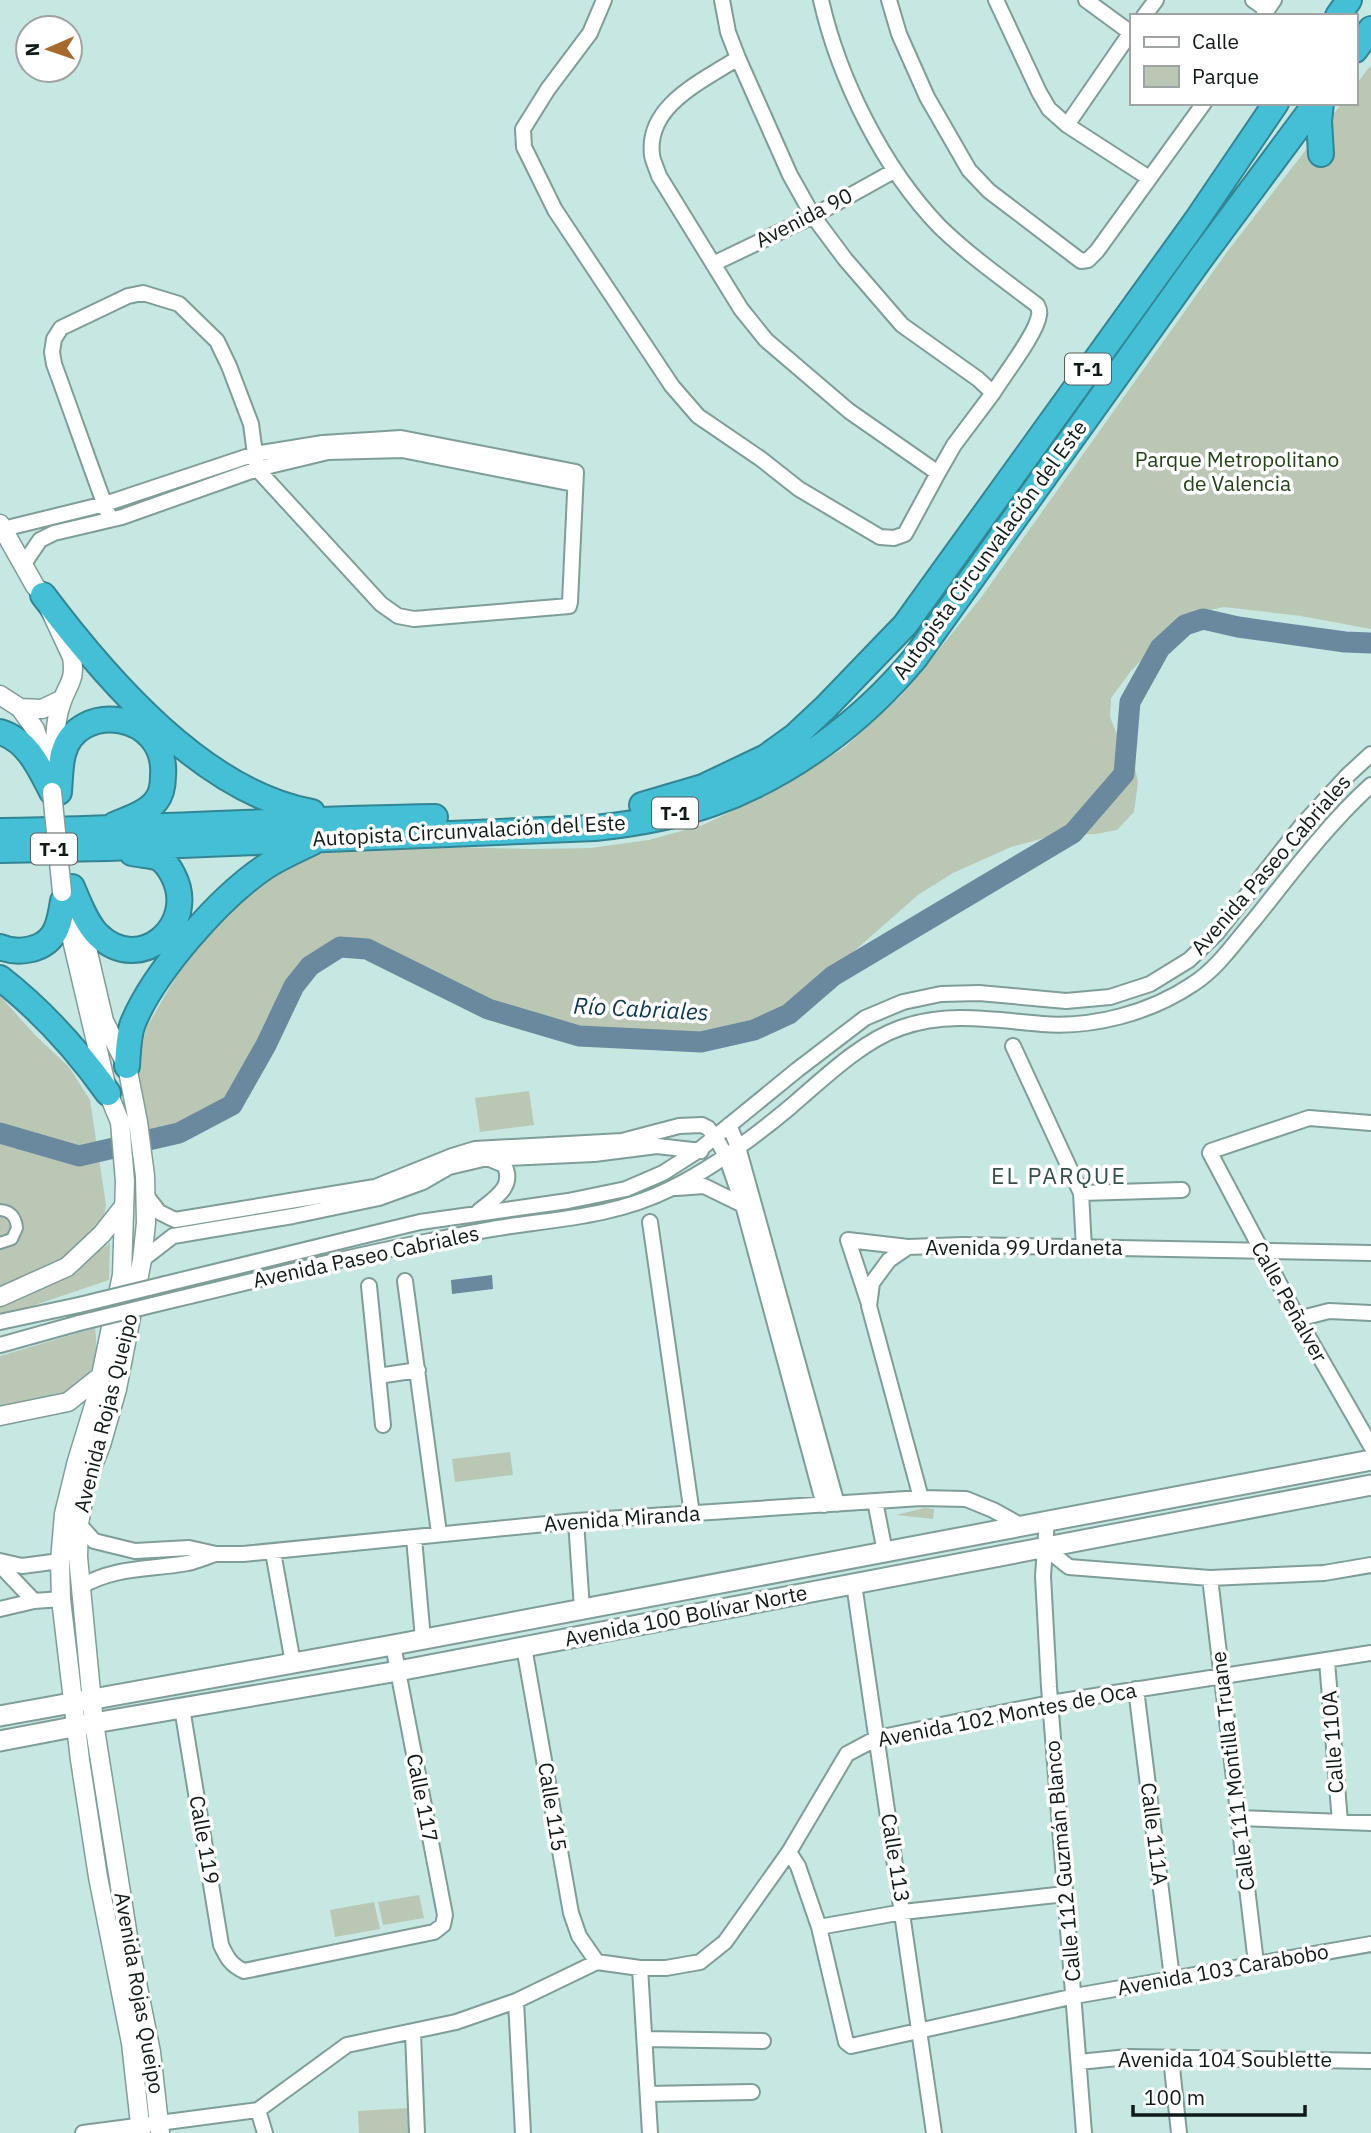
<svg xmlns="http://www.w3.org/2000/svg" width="1371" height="2133" font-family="'IBM Plex Sans',sans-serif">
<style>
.green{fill:#bac7b5}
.water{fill:#6b899e}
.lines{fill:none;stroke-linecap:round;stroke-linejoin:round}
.river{stroke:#6b899e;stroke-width:21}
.pedestrian-casing{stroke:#7f9d99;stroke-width:14}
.minor-casing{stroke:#7f9d99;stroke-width:18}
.tertiary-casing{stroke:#7f9d99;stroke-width:21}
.secondary-casing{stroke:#7f9d99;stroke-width:23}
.motorway-casing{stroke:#328593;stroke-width:28}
.pedestrian{stroke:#fff;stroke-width:10}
.minor{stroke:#fff;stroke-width:14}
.tertiary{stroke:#fff;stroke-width:18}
.secondary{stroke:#fff;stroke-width:19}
.motorway{stroke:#45bfd5;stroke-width:24}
.minor-bridge-casing{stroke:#7f9d99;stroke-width:18;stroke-linecap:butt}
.tertiary-bridge-casing{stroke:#7f9d99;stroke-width:21;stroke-linecap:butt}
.minor-bridge{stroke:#fff;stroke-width:14}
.tertiary-bridge{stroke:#fff;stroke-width:18}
.labels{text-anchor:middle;stroke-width:7;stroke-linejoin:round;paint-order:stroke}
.shield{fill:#fff;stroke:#575f5e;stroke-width:2}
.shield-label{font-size:19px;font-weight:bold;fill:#0f1a19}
.street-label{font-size:21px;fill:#0f1a19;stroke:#fff}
.park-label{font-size:21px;fill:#234116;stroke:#fff}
.water-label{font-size:23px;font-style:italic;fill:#0d374f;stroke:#fff}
.neighbourhood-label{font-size:23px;letter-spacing:2px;fill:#35514e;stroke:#fff}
</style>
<rect width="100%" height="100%" fill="#c7e7e3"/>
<!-- green -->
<path class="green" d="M1371,65V629L1301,616L1224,607L1200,612L1165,635L1131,671L1111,698L1110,717L1120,742L1132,756L1138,782L1134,812L1117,830L1095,834L1055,835L1011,847L953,873L918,895L786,1011L753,1028L719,1038L681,1042L627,1041L562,1032L509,1020L381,953L355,946L316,956L285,986L227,1110L167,1138L150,1143L138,1067L146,1028L186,960L244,894L273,871L320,849L363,845L531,849L591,848L649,840L703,825L782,787L845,747L901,696L980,599L1227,252L1342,103H1355V86Z
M0,996L36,1036L69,1067L90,1100L106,1205L103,1221L71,1253L56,1265L0,1289Z
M529,1091L534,1125L480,1132L475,1098Z
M110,1243L109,1280L29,1307L0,1314V1299L86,1259Z
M95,1328C105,1397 51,1399 0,1408V1356Z
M510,1452L513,1475L455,1482L452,1459Z
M925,1508L934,1509L933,1519L896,1515Z
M419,1895L424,1918L383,1925L378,1902Z
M374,1902L380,1929L335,1937L330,1910Z
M409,2108L410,2133H359L358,2111Z"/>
<!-- water -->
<path class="water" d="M492,1275L493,1289L452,1294L451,1280Z"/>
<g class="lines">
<!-- river -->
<path class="river" d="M0,1133L79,1156L179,1133L232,1105L266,1045L294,986L310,966L340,947L367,949L488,1009L579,1036L701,1042L754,1030L789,1014L833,976L1073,833L1124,774L1130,702L1160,648L1185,625L1203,619L1238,627L1345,642L1371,643"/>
<!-- pedestrian casing -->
<g class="pedestrian-casing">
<path id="pedestrian" d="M0,1210C11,1211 16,1217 17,1228L12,1239L0,1243"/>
</g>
<!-- minor casing -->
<g class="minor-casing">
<path id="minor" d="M604,0L590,33L548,89L523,129L524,147L555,210L672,386L698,416L761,459L799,489L880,537L894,538L905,534L938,473
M722,0L728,32L738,58L790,175L813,216L845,259L902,325L978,379L993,393L954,445L938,473L849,411L766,340L741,309L659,176C657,169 653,162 652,155C646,105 703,81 738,58
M821,0C839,79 883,168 940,227C970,256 1004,280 1037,305C1039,309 1040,310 1039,315C1037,333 1004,375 993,393
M889,0L899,34L927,97L969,170L989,191L1081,261L1088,260L1097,251L1204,103
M996,0L1039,92L1049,109L1067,125L1149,178
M1086,0L1131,33
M1253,0L1267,10
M1144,16L1156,0
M1263,16L1274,0
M1067,125L1131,32
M713,264L813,216L894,171
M3,529L105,504L255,454L323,443L401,438L576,472L570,602L569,606L414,619L398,616L381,604L257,469L251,424L229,366L217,341L179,304L143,293L128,296L61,328L54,339L52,352L54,364C73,416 91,468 110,519
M23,565L40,540L54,533L122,517L257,469L328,452L402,450L574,484
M1013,1046L1081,1193L1084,1248
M1371,1123L1309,1118L1211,1151L1210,1153L1298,1319L1371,1446
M729,1125L738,1147L837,1504
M677,1188L704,1186L743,1205
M1081,1193L1182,1190
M145,1194L159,1212L175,1220L375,1187L452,1156L475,1149L622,1141L679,1126L702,1125L708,1128L716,1138L726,1156L743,1205L824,1505
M478,1212C493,1199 516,1187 504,1165L492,1160
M650,1222L692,1514
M142,1260L173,1236L293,1216L379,1198L423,1182L449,1167L483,1159L594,1154L657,1146L701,1151
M405,1281L439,1533
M165,1284L420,1222L568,1201L626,1189L663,1173L699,1150L797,1070L865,1018L903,1002L941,994L979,993L1066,1001L1110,997L1150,984L1189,960L1217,933L1302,825L1347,776L1371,754
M369,1286L383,1425
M169,1301C256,1281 342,1257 430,1241C459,1235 488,1229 518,1225C571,1218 622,1213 670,1189C713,1168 753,1138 789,1108C821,1081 860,1042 900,1028C947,1011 994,1020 1042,1024C1093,1028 1150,1013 1193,984C1218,968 1235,942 1254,920C1291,874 1327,825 1371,785
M868,1301L848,1240L908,1247
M1298,1319L1329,1311L1371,1313
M0,1322L79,1305
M0,1345L79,1323
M378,1376L418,1370
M921,1498L869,1306L872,1283L889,1260L908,1247L963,1245L1371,1253
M875,1501L885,1552
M1047,1520L1043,1576L1049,1687L1084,2133
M576,1521L582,1609
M79,1524L94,1541L135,1551L189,1548L216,1554H243L576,1521L921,1498L966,1499L993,1510L1022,1526
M414,1538L423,1639
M1044,1547L1069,1567L1210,1578L1324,1573L1371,1565
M273,1552L293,1663
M0,1561L22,1566L60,1561
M0,1565L34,1601
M1210,1578L1256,1963
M854,1584L934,2133
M80,1587C116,1566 149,1570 188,1563C197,1561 206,1557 215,1554
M0,1609L34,1601L61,1599
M524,1647L571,1913L579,1936L597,1962
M1327,1661L1340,1822
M1136,1689L1172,1978
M182,1708L221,1945C227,1958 231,1965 244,1971L434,1932L443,1925L445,1915L393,1645
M1239,1818L1371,1823
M789,1852L798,1866L819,1927L846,2042L851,2046L1075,1996L1371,1944
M819,1927L903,1912L1065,1894
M640,1968L650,2133
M516,2001L523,2133
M413,2033L417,2133
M645,2039L763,2041
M1171,2058L1179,2133
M1079,2062L1128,2057L1371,2061
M648,2094L752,2092
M258,2110L265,2133
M83,2133L258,2110L347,2045L456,2022L516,2001L597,1962L640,1968H666L700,1962L725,1942L789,1852L847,1754L877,1738L1050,1703L1371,1653"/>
</g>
<!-- tertiary casing -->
<g class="tertiary-casing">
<path id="tertiary" d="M0,524L35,586L43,595L72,657C76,682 67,684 61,704C54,724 55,744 57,764
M0,695L20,708L35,729L49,771
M20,708L42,709L61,700
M64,906L108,1093L120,1122L125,1181L122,1275L96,1399L77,1461L64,1514L60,1561L61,1599L80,1760L98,1877L131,2043L141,2133
M80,918L104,1021L127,1066L138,1122L145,1176L146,1223L142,1260L117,1389L101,1445L86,1483L79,1524L78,1557L94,1723L129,1943L151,2052L160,2133
M0,1297L67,1267L102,1234L124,1206
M0,1416L68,1402L102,1375"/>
</g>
<!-- secondary casing -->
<g class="secondary-casing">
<path id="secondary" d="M0,1716L393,1645L1371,1460
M0,1741L94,1723L398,1671L1371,1485"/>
</g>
<!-- motorway casing -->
<g class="motorway-casing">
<path id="motorway" d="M1338,16L1349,0
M1355,50L1371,29
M1321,154L1319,121L1321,103
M43,595C106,679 204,793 312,812
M0,732C28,740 40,769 52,792
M59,792C60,780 60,766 63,754C77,700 168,711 163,776C163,784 161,795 156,801C146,814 127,819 114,825
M642,805L703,787L766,757L795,736L826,707L905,625L1196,221L1276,103
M0,831C145,829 290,819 435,817
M0,850L108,848L595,828C634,824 674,817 711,804C790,776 862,722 915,658L1198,262L1316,103
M72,887C79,903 86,923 98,935C140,976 199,925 173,875C170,869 165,862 159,858C152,855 140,855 132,853
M0,947C17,954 42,951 53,935C60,925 61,912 63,901
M0,978C41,1010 78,1051 108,1093
M127,1066C128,1052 128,1036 133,1023C154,972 219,898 265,867C280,857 297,850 313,842"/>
</g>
<!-- pedestrian -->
<use href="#pedestrian" class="pedestrian"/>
<!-- minor -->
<use href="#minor" class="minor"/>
<!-- tertiary -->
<use href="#tertiary" class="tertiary"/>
<!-- secondary -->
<use href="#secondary" class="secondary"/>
<!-- motorway -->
<use href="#motorway" class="motorway"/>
<!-- minor-bridge casing -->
<g class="minor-bridge-casing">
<path id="minor-bridge" d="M79,1305L165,1284
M79,1323L169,1301"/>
</g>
<!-- tertiary-bridge casing -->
<g class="tertiary-bridge-casing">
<path id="tertiary-bridge" d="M52,792L62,892"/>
</g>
<!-- minor-bridge -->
<use href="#minor-bridge" class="minor-bridge"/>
<!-- tertiary-bridge -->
<use href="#tertiary-bridge" class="tertiary-bridge"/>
</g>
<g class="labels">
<!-- shield labels -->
<g class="shield">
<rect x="1065" y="353.5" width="46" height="31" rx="5"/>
<rect x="652" y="797.5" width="46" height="31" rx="5"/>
<rect x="31" y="833.5" width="46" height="31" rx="5"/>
</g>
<g class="shield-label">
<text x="1088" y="376">T-1</text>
<text x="675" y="820">T-1</text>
<text x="54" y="856">T-1</text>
</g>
<!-- street labels -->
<g class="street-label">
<text transform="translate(804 218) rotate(-27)" y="7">Avenida 90</text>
<text transform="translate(990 550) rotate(-54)" y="7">Autopista Circunvalación del Este</text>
<text transform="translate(469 831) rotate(-3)" y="7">Autopista Circunvalación del Este</text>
<text transform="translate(1271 865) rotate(-49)" y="7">Avenida Paseo Cabriales</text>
<text x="1024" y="1255">Avenida 99 Urdaneta</text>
<text transform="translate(366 1257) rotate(-12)" y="7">Avenida Paseo Cabriales</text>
<text transform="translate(1289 1302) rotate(61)" y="7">Calle Peñalver</text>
<text transform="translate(106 1413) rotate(-76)" y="7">Avenida Rojas Queipo</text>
<text transform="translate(622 1519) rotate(-4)" y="7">Avenida Miranda</text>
<text transform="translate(686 1616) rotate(-11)" y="7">Avenida 100 Bolívar Norte</text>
<text transform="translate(1007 1715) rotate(-11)" y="7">Avenida 102 Montes de Oca</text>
<text transform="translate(1333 1742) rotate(-94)" y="7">Calle 110A</text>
<text transform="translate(1233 1771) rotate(-97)" y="7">Calle 111 Montilla Truane</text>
<text transform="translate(422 1798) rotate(79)" y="7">Calle 117</text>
<text transform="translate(552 1807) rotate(81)" y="7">Calle 115</text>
<text transform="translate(1154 1834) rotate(83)" y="7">Calle 111A</text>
<text transform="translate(204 1840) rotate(80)" y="7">Calle 119</text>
<text transform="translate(895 1858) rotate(81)" y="7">Calle 113</text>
<text transform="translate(1063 1861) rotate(-95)" y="7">Calle 112 Guzmán Blanco</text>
<text transform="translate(1223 1970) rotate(-10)" y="7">Avenida 103 Carabobo</text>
<text transform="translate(139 1993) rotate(80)" y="7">Avenida Rojas Queipo</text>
<text x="1225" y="2067">Avenida 104 Soublette</text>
</g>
<!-- park labels -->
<g class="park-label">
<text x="1237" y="467">Parque Metropolitano<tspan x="1237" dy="24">de Valencia</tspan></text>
</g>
<!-- water labels -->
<g class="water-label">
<text transform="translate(641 1009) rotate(3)" y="8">Río Cabriales</text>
</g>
<!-- neighbourhood labels -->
<g class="neighbourhood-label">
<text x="1059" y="1184">EL PARQUE</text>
</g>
</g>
<!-- legend -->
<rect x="1130" y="14" width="228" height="91" fill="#ffffff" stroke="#9fa3a3" stroke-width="2"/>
<rect x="1144" y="37" width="35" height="10" fill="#ffffff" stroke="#9fa3a3" stroke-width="2"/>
<text x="1192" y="49" font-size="21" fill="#0f1a19">Calle</text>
<rect x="1144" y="66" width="35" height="21" fill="#bac7b5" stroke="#9fa3a3" stroke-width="2"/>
<text x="1192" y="84" font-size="21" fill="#0f1a19">Parque</text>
<!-- north arrow -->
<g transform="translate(49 49) rotate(268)"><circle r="33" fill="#ffffff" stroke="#9fa3a3" stroke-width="2"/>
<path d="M0-5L12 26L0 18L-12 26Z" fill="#a76a2e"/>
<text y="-10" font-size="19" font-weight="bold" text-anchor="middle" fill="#0f1a19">N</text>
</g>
<!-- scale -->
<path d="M1133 2105v10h172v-10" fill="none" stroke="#0f1a19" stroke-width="3.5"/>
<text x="1144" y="2105" font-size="21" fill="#0f1a19" stroke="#ffffff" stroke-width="5" paint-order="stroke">100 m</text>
</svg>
